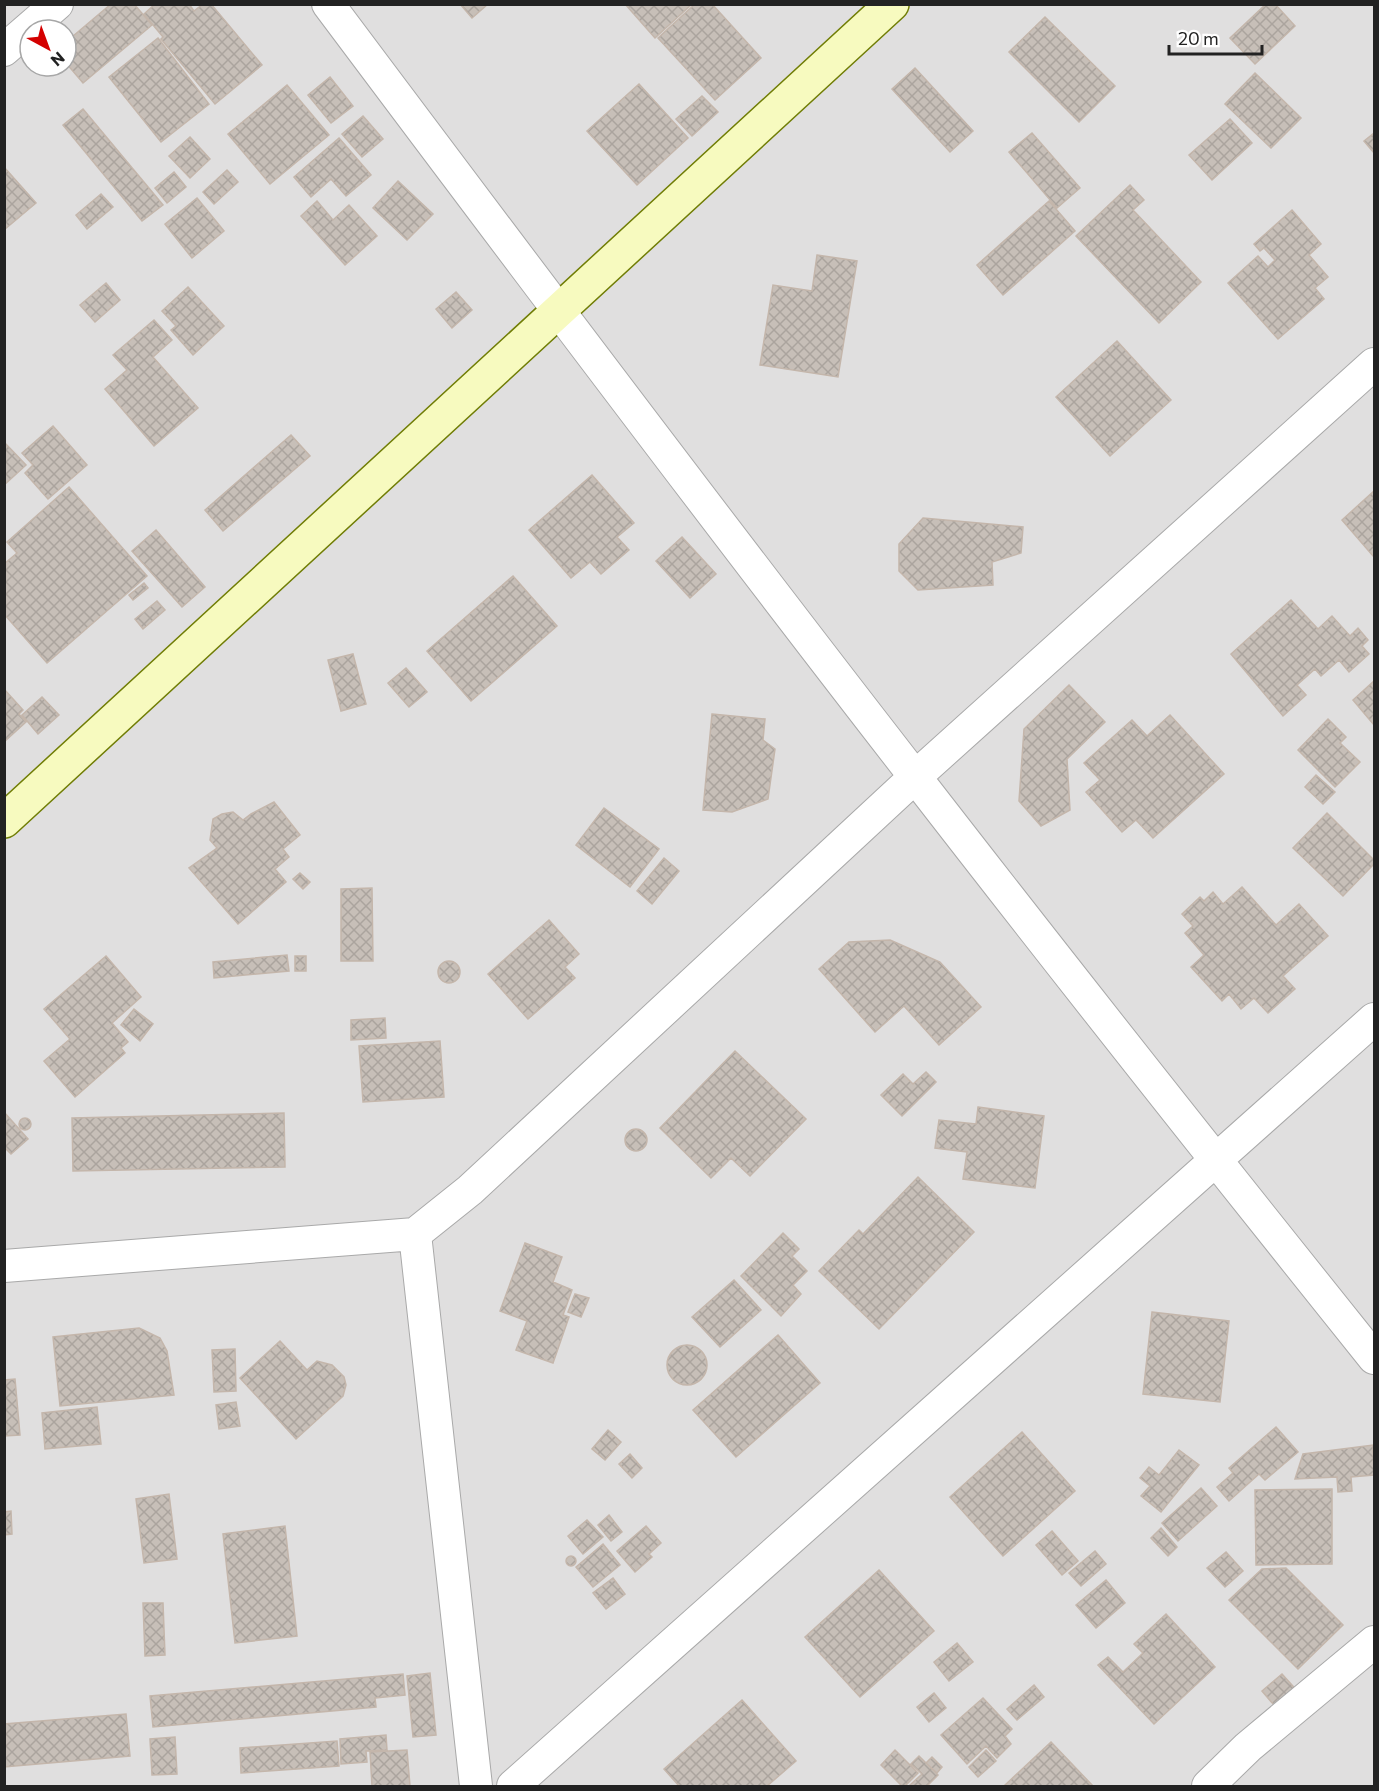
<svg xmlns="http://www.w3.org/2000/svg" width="1379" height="1791" font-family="Commissioner,sans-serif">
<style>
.residential{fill:#e0dfdf;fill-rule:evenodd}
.building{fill:url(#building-cross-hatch);stroke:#c4b6ab;stroke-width:1.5}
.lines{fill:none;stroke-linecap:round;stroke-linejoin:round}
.street-casing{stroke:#a9a9a9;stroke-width:34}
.secondary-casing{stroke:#707d05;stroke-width:36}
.street{stroke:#fff;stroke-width:32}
.secondary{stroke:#f7fabf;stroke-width:33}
</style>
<defs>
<pattern id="building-cross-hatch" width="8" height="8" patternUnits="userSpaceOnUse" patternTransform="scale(1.5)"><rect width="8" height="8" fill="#c7bfb8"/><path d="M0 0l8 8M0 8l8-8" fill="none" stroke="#aba49e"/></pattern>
</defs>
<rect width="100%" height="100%" fill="#f2efe9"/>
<!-- residential -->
<path class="residential" d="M5,5H1374V1786H5ZM30,30H66V66H30Z"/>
<!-- building -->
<path class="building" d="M111,4H134L152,25L83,83L66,63V42Z
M155,4H189L194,11L203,4H211L262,65L215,104L161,39L163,37L144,14Z
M460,4H488L472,18Z
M625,4H692L655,38Z
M695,4H712L761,58L715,100L658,38Z
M1266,4H1275L1295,26L1255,64L1230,38Z
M1045,17L1115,86L1079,122L1009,52Z
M158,38L209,104L161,142L109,77Z
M915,68L973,131L950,152L892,89Z
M1255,73L1301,118L1271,148L1225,104Z
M330,77L353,106L331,123L308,95Z
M639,84L688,138L637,185L587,131Z
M287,85L329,135L270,184L228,134Z
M702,96L718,112L692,136L676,119Z
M83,109L163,205L142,221L63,125Z
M363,116L383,139L362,157L342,134Z
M1230,119L1252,143L1212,180L1189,155Z
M1032,133L1080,188L1057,208L1009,152Z
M1374,133V153L1364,141Z
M190,137L210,159L190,178L169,156Z
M339,138L371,175L346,196L331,179L311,197L294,177Z
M4,167L36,203L4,230Z
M227,170L238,182L214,204L203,192Z
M174,172L186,187L167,203L155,188Z
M398,181L433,214L407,240L373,208Z
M1130,185L1144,200L1133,210L1201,282L1159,323L1076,236Z
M101,194L113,207L87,229L76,215Z
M197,198L224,231L192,258L165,224Z
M317,201L333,220L349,205L377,236L345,265L301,216Z
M1049,201L1075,231L1003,295L977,265Z
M1292,210L1321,244L1309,255L1328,277L1315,288L1324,299L1278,339L1228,283L1258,256L1268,267L1275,260L1264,248L1260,251L1254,244Z
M817,255L857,261L838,377L760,365L773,285L812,291Z
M106,283L120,300L95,322L80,305Z
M188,287L224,326L193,355L171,330L176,326L162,311Z
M456,292L472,310L452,328L436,309Z
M154,320L172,340L153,357L198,408L154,446L105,389L127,370L113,355Z
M1117,341L1171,400L1110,456L1056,397Z
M53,426L87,465L48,499L25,473L33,465L22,453Z
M291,435L310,456L223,531L205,510Z
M4,442L26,465L4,485Z
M592,475L634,523L617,537L629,550L601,574L590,562L571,578L529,530Z
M69,487L147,576L47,663L4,614V564L17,553L7,542Z
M1374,491V555L1373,556L1342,520Z
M923,518L1023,527L1021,553L992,562L993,585L918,590L899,571V544Z
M156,530L205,587L182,607L132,551Z
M682,537L716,574L690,598L656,561Z
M513,576L557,626L471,701L427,651Z
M144,583L148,588L133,600L129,595Z
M1291,600L1318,629L1332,616L1350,636L1358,628L1368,640L1362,646L1369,654L1349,672L1339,660L1321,676L1315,669L1297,685L1306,695L1283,716L1231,654Z
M157,601L165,610L143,629L135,619Z
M353,654L366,704L341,711L328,660Z
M406,668L427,692L409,707L388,683Z
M1374,681V725L1353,700Z
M1069,685L1105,722L1067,759L1070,810L1041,826L1019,801L1024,729Z
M4,689L23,710L19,714L26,722L5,741Z
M42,697L59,715L38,734L22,715Z
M712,714L765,719L763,740L775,749L768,799L732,812L703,810Z
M1170,715L1224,774L1153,838L1136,820L1122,832L1086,792L1100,780L1084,763L1132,720L1147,736Z
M1328,719L1346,737L1340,743L1360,762L1335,787L1298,750Z
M1316,775L1335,792L1323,804L1305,787Z
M274,802L300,835L283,849L289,857L275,869L286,882L238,924L189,868L217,848L210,840L213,819L222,814L233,812L243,820L251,814Z
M604,808L659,849L630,887L576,845Z
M1327,813L1374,860V864L1343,896L1293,848Z
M664,858L679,871L652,904L637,891Z
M300,873L310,882L303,889L293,879Z
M1242,887L1276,925L1299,904L1328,936L1283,976L1295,989L1268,1013L1254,998L1241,1009L1229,994L1222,1001L1191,967L1204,955L1185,933L1193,926L1182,914L1200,897L1204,901L1213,892L1223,904Z
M372,888L373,961H341V889Z
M549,920L579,954L565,967L575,978L528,1019L488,974Z
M890,940L940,962L981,1007L939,1045L904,1006L875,1032L819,969L849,942Z
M287,955L289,971L214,978L213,962Z
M106,956L141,997L112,1023L128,1042L121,1048L125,1053L75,1097L44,1061L70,1039L44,1009Z
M295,956H306V971H295Z
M438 972a11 11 0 1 1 22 0a11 11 0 1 1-22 0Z
M134,1009L153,1024L140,1041L121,1025Z
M385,1018L386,1038L351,1040V1020Z
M440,1041L444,1097L363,1102L359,1046Z
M735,1051L806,1119L750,1176L731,1158L711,1178L660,1128Z
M926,1072L936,1082L902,1116L881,1095L903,1074L913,1084Z
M978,1107L1044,1116L1035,1188L963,1179L967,1152L935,1148L939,1120L976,1124Z
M4,1112L28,1139L11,1154L4,1147Z
M284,1113L285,1167L73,1171L72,1118Z
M19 1124a6 6 0 1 1 12 0a6 6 0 1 1-12 0Z
M625 1140a11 11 0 1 1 22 0a11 11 0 1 1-22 0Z
M918,1177L974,1232L879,1329L819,1271L859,1230L863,1234Z
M783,1233L799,1249L792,1256L807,1271L793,1285L801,1294L781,1316L741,1276Z
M525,1243L562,1257L553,1282L572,1290L563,1315L569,1317L553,1363L516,1350L527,1321L500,1311Z
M734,1280L761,1310L720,1347L692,1317Z
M575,1294L589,1298L581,1317L568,1312Z
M1152,1312L1229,1321L1220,1402L1143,1394Z
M139,1328L160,1338L167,1351L174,1395L60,1406L53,1337Z
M778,1335L820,1383L736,1457L693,1410Z
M280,1341L307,1370L317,1361L332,1365L344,1377L346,1385L343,1396L296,1439L240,1378Z
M667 1365a20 20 0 1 1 40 0a20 20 0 1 1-40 0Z
M235,1349L236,1391L214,1392L212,1350Z
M15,1379L20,1435L4,1436V1380Z
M236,1402L240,1426L219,1429L216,1405Z
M97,1407L101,1444L45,1449L42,1413Z
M1276,1427L1298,1452L1265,1480L1259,1474L1229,1501L1217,1487L1233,1473L1229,1468Z
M608,1430L621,1442L605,1460L592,1449Z
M1022,1432L1075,1491L1003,1556L950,1497Z
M1373,1445L1374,1475L1351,1477L1352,1491L1338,1492L1337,1477L1295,1479L1303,1454Z
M1179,1450L1199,1465L1161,1512L1141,1496L1150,1486L1140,1478L1149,1467L1159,1475Z
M630,1454L642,1468L632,1478L619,1464Z
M1201,1488L1217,1506L1178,1541L1162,1523Z
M1332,1489V1564L1256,1565L1255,1490Z
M169,1494L177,1559L144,1563L136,1499Z
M11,1511L12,1534L4,1535V1512Z
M609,1515L622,1532L611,1541L598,1525Z
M587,1520L603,1537L583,1554L568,1536Z
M285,1526L297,1636L235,1643L223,1534Z
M646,1526L661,1543L649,1554L652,1557L635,1572L617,1551Z
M1161,1528L1177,1547L1168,1556L1151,1538Z
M1052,1531L1078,1561L1062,1575L1036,1545Z
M603,1544L620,1565L593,1587L576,1567Z
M1095,1551L1106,1564L1081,1586L1069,1573Z
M1226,1552L1243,1571L1225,1587L1207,1568Z
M566 1561a5 5 0 1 1 10 0a5 5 0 1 1-10 0Z
M1286,1568L1343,1625L1298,1669L1229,1600L1262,1569Z
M879,1570L934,1631L860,1697L805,1637Z
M613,1578L625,1594L606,1609L593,1593Z
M1106,1580L1125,1603L1096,1628L1076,1605Z
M143,1603H163L165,1655L145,1656Z
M1166,1614L1215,1667L1154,1724L1098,1665L1108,1657L1123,1672L1143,1653L1134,1644Z
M957,1643L973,1662L949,1681L934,1662Z
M430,1673L436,1735L413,1737L407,1676Z
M403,1674L405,1695L375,1698L376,1707L153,1727L150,1696Z
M1282,1674L1300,1694L1279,1711L1262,1691Z
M1034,1685L1044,1697L1017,1720L1007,1709Z
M934,1693L946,1708L929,1722L917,1707Z
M983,1698L1012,1729L1005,1736L1011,1744L997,1758L986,1746L967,1764L941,1735Z
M742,1700L796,1761L767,1786H679L664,1769Z
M126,1714L130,1756L4,1767V1724Z
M386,1735L387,1750L366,1751L367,1762L341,1764L340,1739Z
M175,1737L177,1774L152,1775L150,1739Z
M337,1741L339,1766L241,1773L240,1748Z
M1051,1742L1093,1786H1004Z
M407,1750L410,1786H372L370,1752Z
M895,1750L918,1773L905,1786H902L881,1765Z
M986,1750L996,1761L978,1777L969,1767Z
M919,1756L938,1775L927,1786H909L922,1774L911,1764Z
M932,1757L942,1767L937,1773L926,1763Z"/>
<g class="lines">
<!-- street casing -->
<g class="street-casing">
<path id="street" d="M328,4C522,263 717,522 916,778C1067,973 1220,1166 1374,1358
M4,50L57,4
M415,1234L476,1786
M4,1266L415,1234L470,1190L915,777L1374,364
M513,1786L1374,1019
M1208,1786L1248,1747L1374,1642"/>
</g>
<!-- secondary casing -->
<g class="secondary-casing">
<path id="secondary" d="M4,821L892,4"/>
</g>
<!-- street -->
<use href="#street" class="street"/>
<!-- secondary -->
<use href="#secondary" class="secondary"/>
</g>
<!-- border -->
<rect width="1379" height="1791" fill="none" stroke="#222222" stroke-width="12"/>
<!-- north arrow -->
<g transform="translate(48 48) rotate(139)"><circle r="28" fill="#ffffff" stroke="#a7a7a7" stroke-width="1.5"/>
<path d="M0-4.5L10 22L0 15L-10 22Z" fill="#d40000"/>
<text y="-9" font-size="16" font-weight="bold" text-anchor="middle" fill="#222222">N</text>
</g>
<!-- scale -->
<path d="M1169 45v9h93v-9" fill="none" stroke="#222222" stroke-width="3"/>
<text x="1178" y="45" font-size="18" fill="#222222" stroke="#ffffff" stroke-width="4.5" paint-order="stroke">20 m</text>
</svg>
